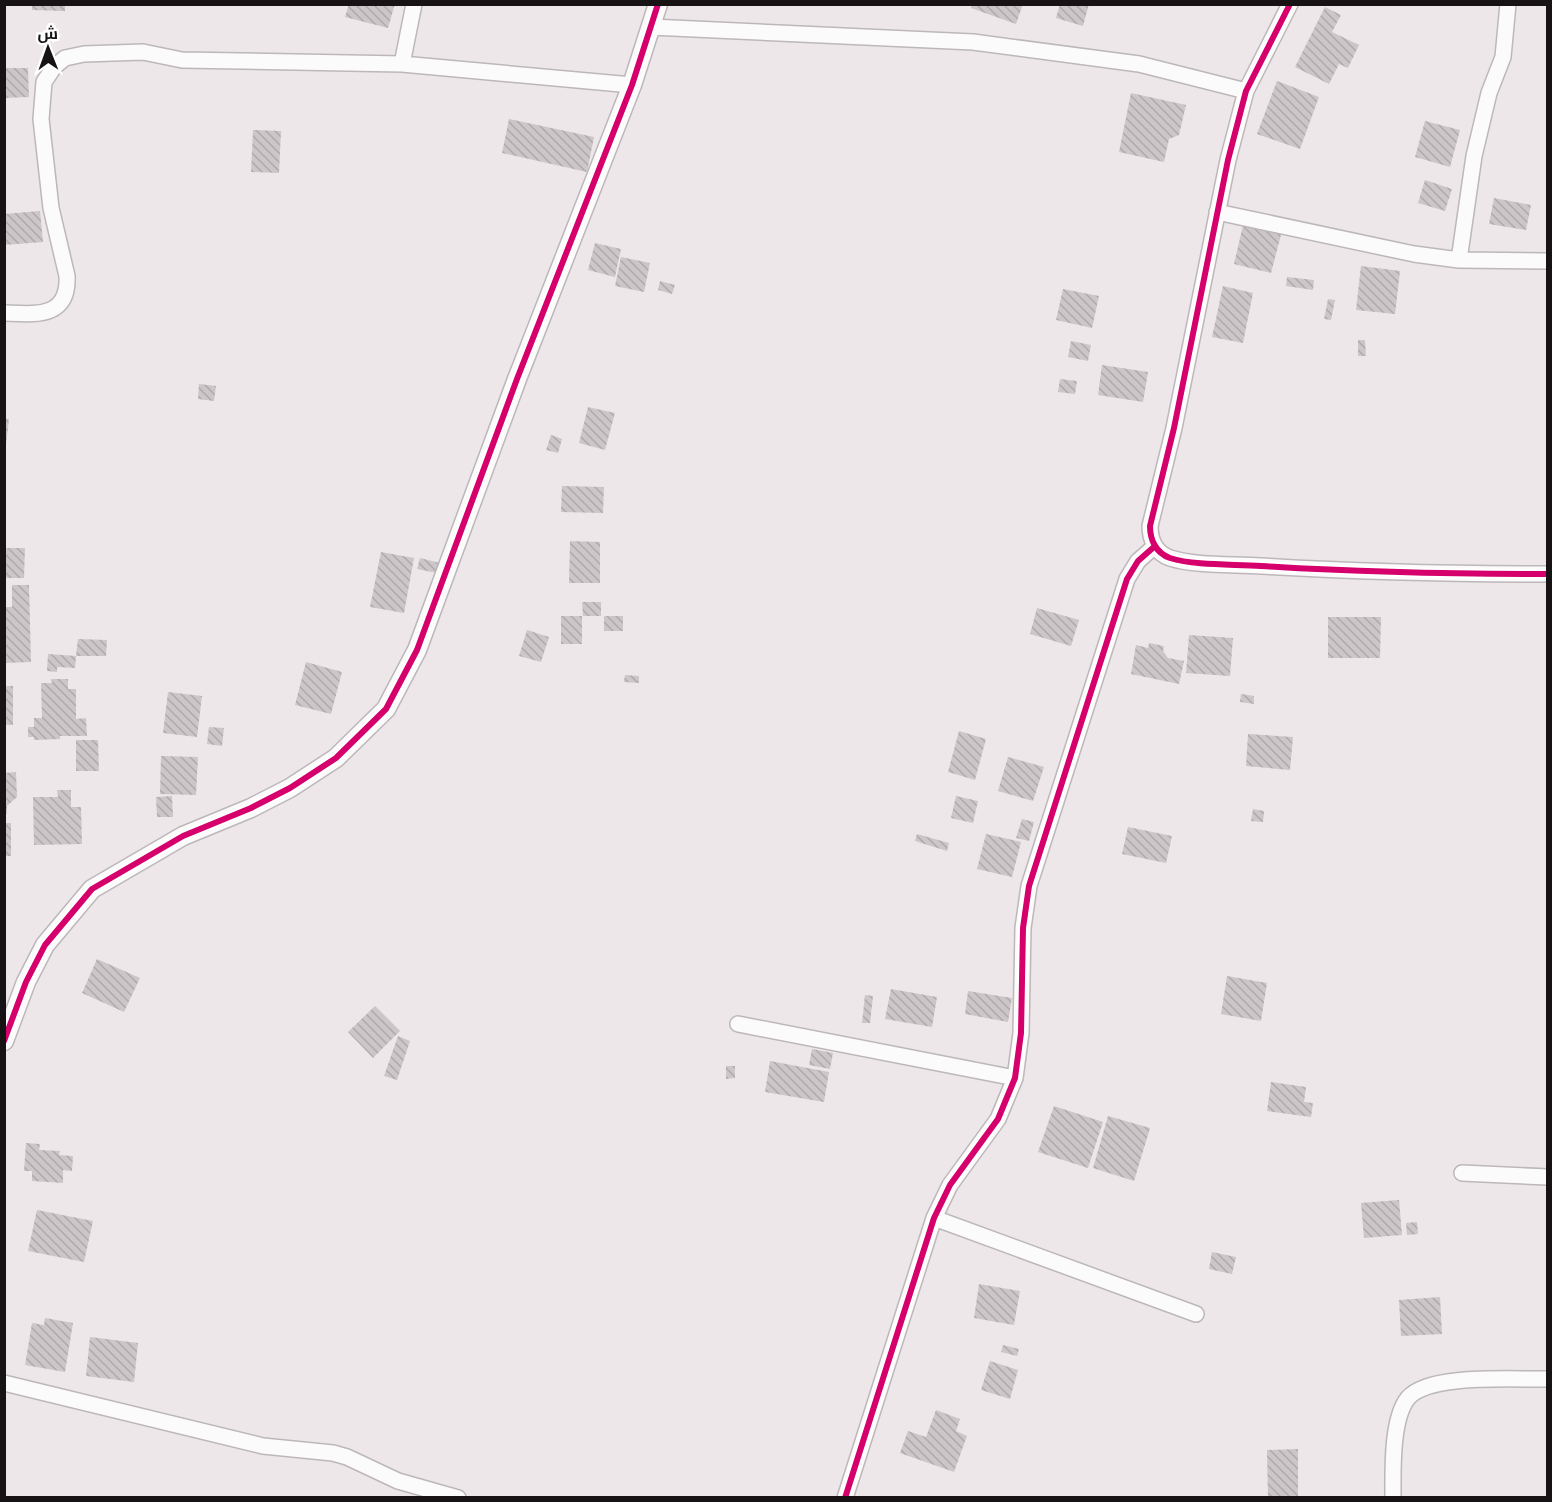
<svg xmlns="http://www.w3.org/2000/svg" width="1552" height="1502" font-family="'Fira Sans Condensed',Cairo,sans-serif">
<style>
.building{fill:url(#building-back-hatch)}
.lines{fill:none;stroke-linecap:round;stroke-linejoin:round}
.minor-casing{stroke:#bdb7ba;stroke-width:18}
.tertiary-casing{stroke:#bdb7ba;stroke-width:21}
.minor{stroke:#fcfbfc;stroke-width:15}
.tertiary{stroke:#fcfbfc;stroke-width:18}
.cycleway-casing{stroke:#fff;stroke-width:10}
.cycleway{stroke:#d6006c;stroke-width:6}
</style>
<defs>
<pattern id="building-back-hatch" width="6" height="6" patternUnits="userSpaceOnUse" patternTransform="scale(1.5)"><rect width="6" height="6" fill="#ccc6c8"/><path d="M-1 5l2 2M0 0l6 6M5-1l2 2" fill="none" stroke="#aea9ab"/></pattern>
</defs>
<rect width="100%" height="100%" fill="#eee7ea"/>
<!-- building -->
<path class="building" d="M32,4H65V11L32,10Z
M349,4H395L388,28L345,17Z
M972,4H1023L1016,24L971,8Z
M1060,4H1089L1083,26L1056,18Z
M1325,7L1341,15L1332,32L1359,45L1348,68L1339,64L1329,84L1295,67Z
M4,68H28L29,97L4,98Z
M1277,81L1319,97L1300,149L1257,134Z
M1131,93L1186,105L1179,135L1169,139L1164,162L1119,152Z
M509,119L594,137L587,172L502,153Z
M1425,121L1460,130L1450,167L1415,157Z
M253,130L281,131L279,173L251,172Z
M1425,180L1452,189L1445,211L1418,203Z
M1494,198L1531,205L1526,230L1489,224Z
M40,211L43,242L4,245V214Z
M1244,221L1282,231L1271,273L1234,264Z
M595,243L621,249L615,277L588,270Z
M621,257L650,263L644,292L615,286Z
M1361,266L1400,271L1395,314L1356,310Z
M1287,277L1314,280L1313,290L1286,286Z
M660,281L675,285L672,294L658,290Z
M1223,286L1253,293L1243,343L1212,337Z
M1063,289L1099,296L1092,328L1056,320Z
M1328,299L1335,300L1331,320L1324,319Z
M1358,340H1365L1366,356H1358Z
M1071,341L1091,345L1088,361L1068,357Z
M1102,365L1148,372L1143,402L1098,395Z
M1060,379L1077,381L1075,394L1058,392Z
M199,384L216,386L214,401L198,399Z
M588,407L615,413L605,450L579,443Z
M4,418L9,419L6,445H4Z
M551,435L562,439L558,453L546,450Z
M562,486L604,487L603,513L561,512Z
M570,541L600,542V583H569Z
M4,548H25L24,578H4Z
M381,552L414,558L404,613L370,607Z
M420,558L440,563L437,573L417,569Z
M12,585H29L31,662L4,663V607H12Z
M582,602H601V616H583Z
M1037,608L1079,620L1071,646L1030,634Z
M561,616H582V644H561Z
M604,616H623V631H604Z
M1328,617H1381L1380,658H1328Z
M527,630L549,637L541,662L519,656Z
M1189,635L1233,638L1230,676L1186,673Z
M78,639L107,640L106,656H76Z
M1149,643L1164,646L1163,651L1168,658L1184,661L1179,684L1131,674L1136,645L1148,648Z
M48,654L76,656L75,668L57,667V672L47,671Z
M306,662L342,672L331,714L295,705Z
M625,675L639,676V683L624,682Z
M51,679H68V689H76V719L86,718L87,736H60V739L34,740V737H28V727H34V718H42L41,683H52Z
M4,686H13V725H4Z
M168,692L202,696L197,737L163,733Z
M1241,694L1254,696V704L1240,702Z
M209,727L224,728L222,746L207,744Z
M959,731L986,739L975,780L948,772Z
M1248,734L1293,737L1290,770L1246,766Z
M76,740H98L99,771H76Z
M161,756L198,757L196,795L160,794Z
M1008,757L1044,767L1033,801L998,791Z
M16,772L17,797L7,806V814H4V773Z
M57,790H71V807H81L82,844L34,845L33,797H58Z
M172,796L173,817H157L156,797Z
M956,796L978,801L973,823L951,818Z
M1253,809L1264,811L1263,822L1251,821Z
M1022,819L1034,822L1029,841L1016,838Z
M4,823H11V856H4Z
M1128,827L1172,836L1166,863L1122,854Z
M917,834L949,843L947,851L915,841Z
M986,834L1021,842L1012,877L977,869Z
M97,959L140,978L124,1012L82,993Z
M1227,976L1267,983L1261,1021L1221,1014Z
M891,989L937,997L932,1027L885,1019Z
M968,991L1012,998L1008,1022L965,1014Z
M865,995L873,996L870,1023H862Z
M375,1006L400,1031L373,1058L348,1032Z
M398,1036L410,1041L397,1080L384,1076Z
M812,1049L833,1053L830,1069L809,1065Z
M770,1061L829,1072L824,1102L765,1092Z
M726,1066H735V1078L726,1079Z
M1271,1082L1306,1087L1304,1102L1313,1103L1311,1117L1267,1111Z
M1054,1106L1103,1122L1088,1168L1038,1152Z
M1108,1116L1150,1128L1134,1181L1093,1168Z
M26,1143L40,1144L39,1150L60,1151L59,1155L73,1156L72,1171L63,1170V1183L32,1181V1171H24Z
M1399,1200L1402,1235L1364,1238L1361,1203Z
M37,1210L93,1221L84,1262L28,1251Z
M1417,1222L1418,1234L1407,1235L1406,1223Z
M1212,1252L1236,1257L1232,1274L1209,1269Z
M979,1284L1020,1291L1014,1325L974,1318Z
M1440,1297L1442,1334L1401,1336L1399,1300Z
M45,1318L73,1323L65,1372L25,1365L32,1323L44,1325Z
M90,1337L138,1343L134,1382L86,1376Z
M1003,1345L1019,1349L1017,1356L1001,1352Z
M990,1361L1018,1370L1010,1399L981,1390Z
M936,1410L960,1419L956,1431L967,1436L954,1472L900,1453L908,1431L926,1437Z
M1298,1449V1498H1268L1267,1450Z"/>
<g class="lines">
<!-- minor casing -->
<g class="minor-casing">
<path id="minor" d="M1290,4L1246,91L1228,160L1174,428L1150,526C1150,540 1156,553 1170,558C1195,566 1234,564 1261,566C1356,572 1452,574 1548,574
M651,27L973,42L1139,64L1246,91
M402,64L414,4
M1217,212L1414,254L1459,260L1548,261
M1459,260L1474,156L1489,93L1503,57L1508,4
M4,313C35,314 69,319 67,276L51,208L41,119L44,82L54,67L65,58L84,54L143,52L182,60L402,64L632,85
M738,1024L1015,1078
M1462,1173L1548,1177
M934,1218L1196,1314
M4,1383L263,1446L333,1453L347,1457L398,1481L458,1498
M845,1498L934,1218L950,1185L998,1119L1015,1078L1021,1033L1023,928L1029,886L1127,579L1138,561L1155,546
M1393,1498C1393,1472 1391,1419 1408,1398C1429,1373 1515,1380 1548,1379"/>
</g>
<!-- tertiary casing -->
<g class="tertiary-casing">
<path id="tertiary" d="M4,1041L26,982L45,945L92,889L183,836L251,808L290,788L336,758L386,709L417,650L517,379L632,85L658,4"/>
</g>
<!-- minor -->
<use href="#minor" class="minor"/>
<!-- tertiary -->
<use href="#tertiary" class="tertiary"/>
<!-- cycleway casing -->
<g class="cycleway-casing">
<path id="cycleway" d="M1290,4L1246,91L1228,160L1174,428L1150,526C1150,540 1156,553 1170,558C1195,566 1234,564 1261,566C1356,572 1452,574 1548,574
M4,1041L26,982L45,945L92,889L183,836L251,808L290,788L336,758L386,709L417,650L517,379L632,85L658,4
M845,1498L934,1218L950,1185L998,1119L1015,1078L1021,1033L1023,928L1029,886L1127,579L1138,561L1155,546"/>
</g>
<!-- cycleway -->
<use href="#cycleway" class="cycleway"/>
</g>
<!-- border -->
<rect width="1552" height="1502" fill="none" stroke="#171315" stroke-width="12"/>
<!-- north arrow -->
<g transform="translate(48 48) rotate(359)" stroke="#ffffff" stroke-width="4.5" paint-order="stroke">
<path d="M0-4.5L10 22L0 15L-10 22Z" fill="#171315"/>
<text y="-9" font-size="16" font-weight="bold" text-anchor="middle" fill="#171315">ش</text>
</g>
</svg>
